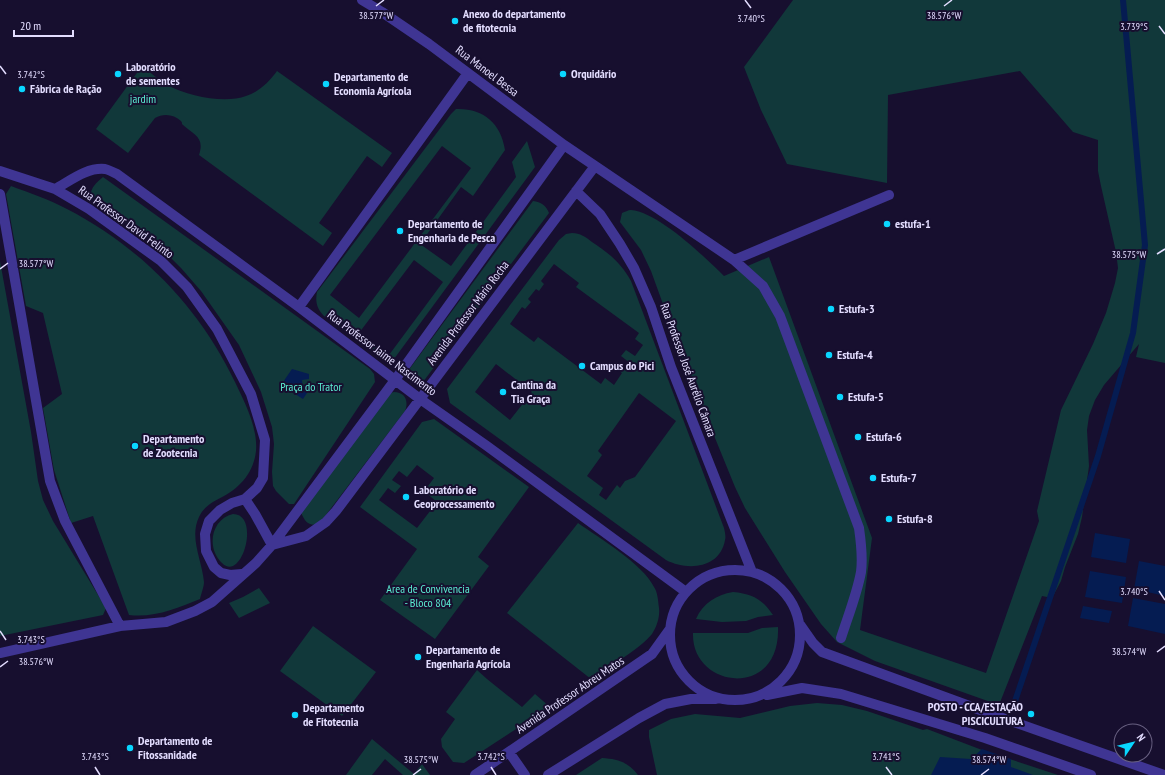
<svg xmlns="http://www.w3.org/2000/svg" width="1165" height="775" font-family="'PT Sans Narrow',sans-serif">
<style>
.green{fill:#11383a;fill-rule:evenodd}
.water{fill:#051c52}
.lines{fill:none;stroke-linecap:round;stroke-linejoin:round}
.stream{stroke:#051c52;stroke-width:6}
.minor{stroke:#3f3593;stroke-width:10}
.ticks{fill:none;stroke:#e3ddff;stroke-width:1.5}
.poi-dot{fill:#09d6ff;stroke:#170f2f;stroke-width:1.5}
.labels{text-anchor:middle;stroke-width:4;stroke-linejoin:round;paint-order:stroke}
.poi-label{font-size:12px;font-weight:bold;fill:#e3ddff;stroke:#170f2f;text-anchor:start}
.street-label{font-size:12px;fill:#e3ddff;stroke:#170f2f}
.park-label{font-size:12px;fill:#5bedd2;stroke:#170f2f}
.ticks-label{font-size:10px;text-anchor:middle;fill:#e3ddff;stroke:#170f2f;stroke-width:4;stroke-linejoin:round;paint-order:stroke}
</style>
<rect width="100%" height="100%" fill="#170f2f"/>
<!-- green -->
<path class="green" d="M793,0H1165V363L1136,357L1139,344L1104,385L1095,400L1089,416L1087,430L1089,466L1082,517L1078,534L1065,567L1061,581L1052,598L1042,596L999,705L875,661L837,642L821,624L785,572L745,508L735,487L684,362L651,271L641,250L620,222L622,213C625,212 628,210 631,210C658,212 705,257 724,276L769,257L872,538L860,630L986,673L1039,521L1037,511L1061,410L1093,344L1106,313L1115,283L1118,268L1116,252L1101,186L1098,171V140L1073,132L1020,71L888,95L887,183L787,164L761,110L744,67Z
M142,66C151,73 159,80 169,86C188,96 225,104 246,96C259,92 269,82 277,71L392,153L382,167L367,156L319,223L332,233L323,246L199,155C205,137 194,135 183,125C181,123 183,124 181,121C174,114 163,113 155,118L128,153L96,129Z
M456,109C483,108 501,123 505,150L473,196L461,187L420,244L451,266L516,177L512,162L527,141L535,167L394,359L391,361H387L324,316C317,309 315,302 317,292L451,114ZM442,146L471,168L359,318L330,295ZM414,260L443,282L389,355L359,333Z
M103,177L370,369L374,374L375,382L294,504H289L276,491L273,486L272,472L274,444L272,427L261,392L239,345L201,291L181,268L158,245L91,199C89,189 96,183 103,177Z
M11,186C30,193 50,200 67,209C142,248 199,307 235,382C245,403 258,428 256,451C254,471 241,487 224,496C214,501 204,506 199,517C189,538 202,560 204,582C204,587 201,594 200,599C177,608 155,618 129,615L93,516L71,523L54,470L43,408L62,394L43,313L26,306L6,194Z
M533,201C541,202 546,205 549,213L423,382C414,383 409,379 408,371Z
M572,233C580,233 586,237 592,242C609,253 621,263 631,281L724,528C725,532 726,537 725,540C720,569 687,571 666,560L450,403L447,389L559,240L566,234ZM554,264L579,283L576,287L639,333L635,339L643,345L635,356L626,350L621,356L634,366L630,371L618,362L614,367L622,373L614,385L605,378L601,384L538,337L534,342L510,324L522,307L525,309L531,302L528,299L536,289L539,291L544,284L541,281ZM496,364L532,392L510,420L475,392ZM639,393L676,421L635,477L625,481L620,488L617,485L606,500L599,495L603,488L587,476L602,455L598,451Z
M0,261L31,432L38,481L43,500L53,521L106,608L103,615L0,636Z
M394,392C405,392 409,401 405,411L319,524C309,527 304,521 301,512L390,393Z
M434,419L529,487L478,557L489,566L435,639L380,600L417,549L360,507L422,422ZM417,465L434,478L425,490L420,486L419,487L437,502L417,528L379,500L388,488L395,493L401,486L392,480L399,471L407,477Z
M233,514C261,514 242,583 222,563C206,548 211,519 233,514Z
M578,523C599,538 643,564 654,587C658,593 658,601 659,608C660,617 657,626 652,634C640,649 608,667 591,679L507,613Z
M259,588L270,603L239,618L229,603L243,597Z
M733,592C753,594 762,599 773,615L758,617L746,621L722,622L696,619C703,603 716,595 733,592Z
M313,626L376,672L342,716L280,671Z
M778,627C781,700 691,689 693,633H748L762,628Z
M477,670L487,679L522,707L535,694L550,707L464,763L453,762L442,747L441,739L455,719L446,712Z
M817,703L842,705L867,711L923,730L927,729L982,750L1058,775H657L649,737V730L671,719L695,714L740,718L790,706Z
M372,739L414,774L422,764L430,775H403L385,759L372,775H346Z
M602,758C618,759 628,762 638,775H576Z"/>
<!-- water -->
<path class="water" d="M292,369L309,374V379L302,380L303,390H309L303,399L281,385Z
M1095,533L1130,539L1126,563L1091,557Z
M1139,561L1165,566V596L1134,589Z
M1090,571L1126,577L1122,603L1085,597Z
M1133,598L1165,604V634L1128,626Z
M1083,606L1112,611L1109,623L1080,618Z
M982,749L1011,759V767L1033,775H931L940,757L971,759Z"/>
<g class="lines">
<!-- stream -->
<path class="stream" d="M1013,707L1098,456L1133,333L1145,245L1123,0"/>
<!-- minor -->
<path class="minor" d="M362,0L382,12L429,44L564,145L734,260L763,286L780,316L859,528C861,542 863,557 861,572C857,594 848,616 841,638
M0,171L55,189L89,209L161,261L187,287L217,329L251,394L265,440L263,478L257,488L245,499L232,503L220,510L209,521L205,534L206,551L214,567L221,573L230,575L242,574
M55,189C70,181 87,167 105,169C109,170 113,172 117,174L299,307L420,399L487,446L686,592
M576,191L600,214L620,244L634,268L651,307L671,367L752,572
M0,194L50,481L65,521L120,626
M734,260L889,195
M299,307L468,73
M245,499L255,514L272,545
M272,545L306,536L326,522L336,511L595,166
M670 635a65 65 0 1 1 130 0a65 65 0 1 1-130 0Z
M799,623L813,643L822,652L994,715L1164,775
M0,653L120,626L166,622L195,611L212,602L256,563L272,545L395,380L564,145
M767,695L802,688L841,694L985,738L1091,775
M509,752L525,775
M475,775L652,654L670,629
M548,775L639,718L665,704L691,699H716"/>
</g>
<!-- ticks -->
<path class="ticks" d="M745,0L751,8M376,6L384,0M944,6L952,0M1159,26L1165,34M0,66L6,74M1157,254L1165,249M0,269L8,263M1159,591L1165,600M0,631L6,640M1157,652L1165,646M0,667L8,661M95,767L100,775M491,767L496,775M886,767L892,775M413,775L421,769M981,775L989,769"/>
<!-- markers -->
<g class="poi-dot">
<circle cx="455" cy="21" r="4"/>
<circle cx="118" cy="74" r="4"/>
<circle cx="563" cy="74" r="4"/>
<circle cx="326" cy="84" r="4"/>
<circle cx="22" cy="89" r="4"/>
<circle cx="887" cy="224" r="4"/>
<circle cx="400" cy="231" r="4"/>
<circle cx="831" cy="309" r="4"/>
<circle cx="829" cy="355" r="4"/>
<circle cx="582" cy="366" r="4"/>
<circle cx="503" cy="392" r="4"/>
<circle cx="840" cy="397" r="4"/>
<circle cx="858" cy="437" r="4"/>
<circle cx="135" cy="446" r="4"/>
<circle cx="873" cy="478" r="4"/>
<circle cx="406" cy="497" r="4"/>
<circle cx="889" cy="519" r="4"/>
<circle cx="418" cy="657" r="4"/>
<circle cx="1031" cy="714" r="4"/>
<circle cx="295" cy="715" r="4"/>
<circle cx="130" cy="748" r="4"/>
</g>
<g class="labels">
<!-- poi labels -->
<g class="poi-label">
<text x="463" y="18">Anexo do departamento<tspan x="463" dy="14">de fitotecnia</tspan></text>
<text x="126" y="71">Laboratório<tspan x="126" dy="14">de sementes</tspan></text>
<text x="571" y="78">Orquidário</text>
<text x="334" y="81">Departamento de<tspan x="334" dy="14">Economia Agrícola</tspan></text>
<text x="30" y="93">Fábrica de Ração</text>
<text x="408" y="228">Departamento de<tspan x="408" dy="14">Engenharia de Pesca</tspan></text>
<text x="895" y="228">estufa-1</text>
<text x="839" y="313">Estufa-3</text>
<text x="837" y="359">Estufa-4</text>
<text x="590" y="370">Campus do Pici</text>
<text x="511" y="389">Cantina da<tspan x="511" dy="14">Tia Graça</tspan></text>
<text x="848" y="401">Estufa-5</text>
<text x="866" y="441">Estufa-6</text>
<text x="143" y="443">Departamento<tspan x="143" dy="14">de Zootecnia</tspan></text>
<text x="881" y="482">Estufa-7</text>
<text x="414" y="494">Laboratório de<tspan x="414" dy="14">Geoprocessamento</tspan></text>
<text x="897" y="523">Estufa-8</text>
<text x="426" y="654">Departamento de<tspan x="426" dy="14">Engenharia Agrícola</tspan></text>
<text x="1023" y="711" text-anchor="end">POSTO - CCA/ESTAÇÃO<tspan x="1023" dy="14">PISCICULTURA</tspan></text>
<text x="303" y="712">Departamento<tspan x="303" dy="14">de Fitotecnia</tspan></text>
<text x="138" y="745">Departamento de<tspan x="138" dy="14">Fitossanidade</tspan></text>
</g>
<!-- street labels -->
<g class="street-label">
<text transform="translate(487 71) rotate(37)" y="4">Rua Manoel Bessa</text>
<text transform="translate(126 222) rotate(36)" y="4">Rua Professor David Felinto</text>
<text transform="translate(468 313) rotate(-53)" y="4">Avenida Professor Mário Rocha</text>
<text transform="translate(382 353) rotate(37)" y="4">Rua Professor Jaime Nascimento</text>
<text transform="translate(688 370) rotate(70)" y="4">Rua Professor José Aurélio Câmara</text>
<text transform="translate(570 695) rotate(-34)" y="4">Avenida Professor Abreu Matos</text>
</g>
<!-- park labels -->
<g class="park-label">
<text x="143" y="103">jardim</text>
<text x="311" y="391">Praça do Trator</text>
<text x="428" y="593">Area de Convivencia<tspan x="428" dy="14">- Bloco 804</tspan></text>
</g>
</g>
<g class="ticks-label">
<text x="944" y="19">38.576°W</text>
<text x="376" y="19">38.577°W</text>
<text x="751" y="22">3.740°S</text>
<text x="1134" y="30">3.739°S</text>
<text x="31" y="78">3.742°S</text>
<text x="1129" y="258">38.575°W</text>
<text x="36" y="267">38.577°W</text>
<text x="1134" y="595">3.740°S</text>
<text x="31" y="643">3.743°S</text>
<text x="1129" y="655">38.574°W</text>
<text x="36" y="665">38.576°W</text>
<text x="95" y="760">3.743°S</text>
<text x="491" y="760">3.742°S</text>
<text x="886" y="760">3.741°S</text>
<text x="421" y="763">38.575°W</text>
<text x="989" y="763">38.574°W</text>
</g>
<!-- north arrow -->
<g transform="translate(1133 743) rotate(55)"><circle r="19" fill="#170f2f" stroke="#696182"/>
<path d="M0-3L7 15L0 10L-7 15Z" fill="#09d6ff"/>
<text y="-6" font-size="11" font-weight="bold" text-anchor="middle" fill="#e3ddff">N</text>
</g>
<!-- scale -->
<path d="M14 30v6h59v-6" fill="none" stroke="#e3ddff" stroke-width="2"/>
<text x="20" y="30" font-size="12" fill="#e3ddff" stroke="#170f2f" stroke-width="3" paint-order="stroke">20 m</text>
</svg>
